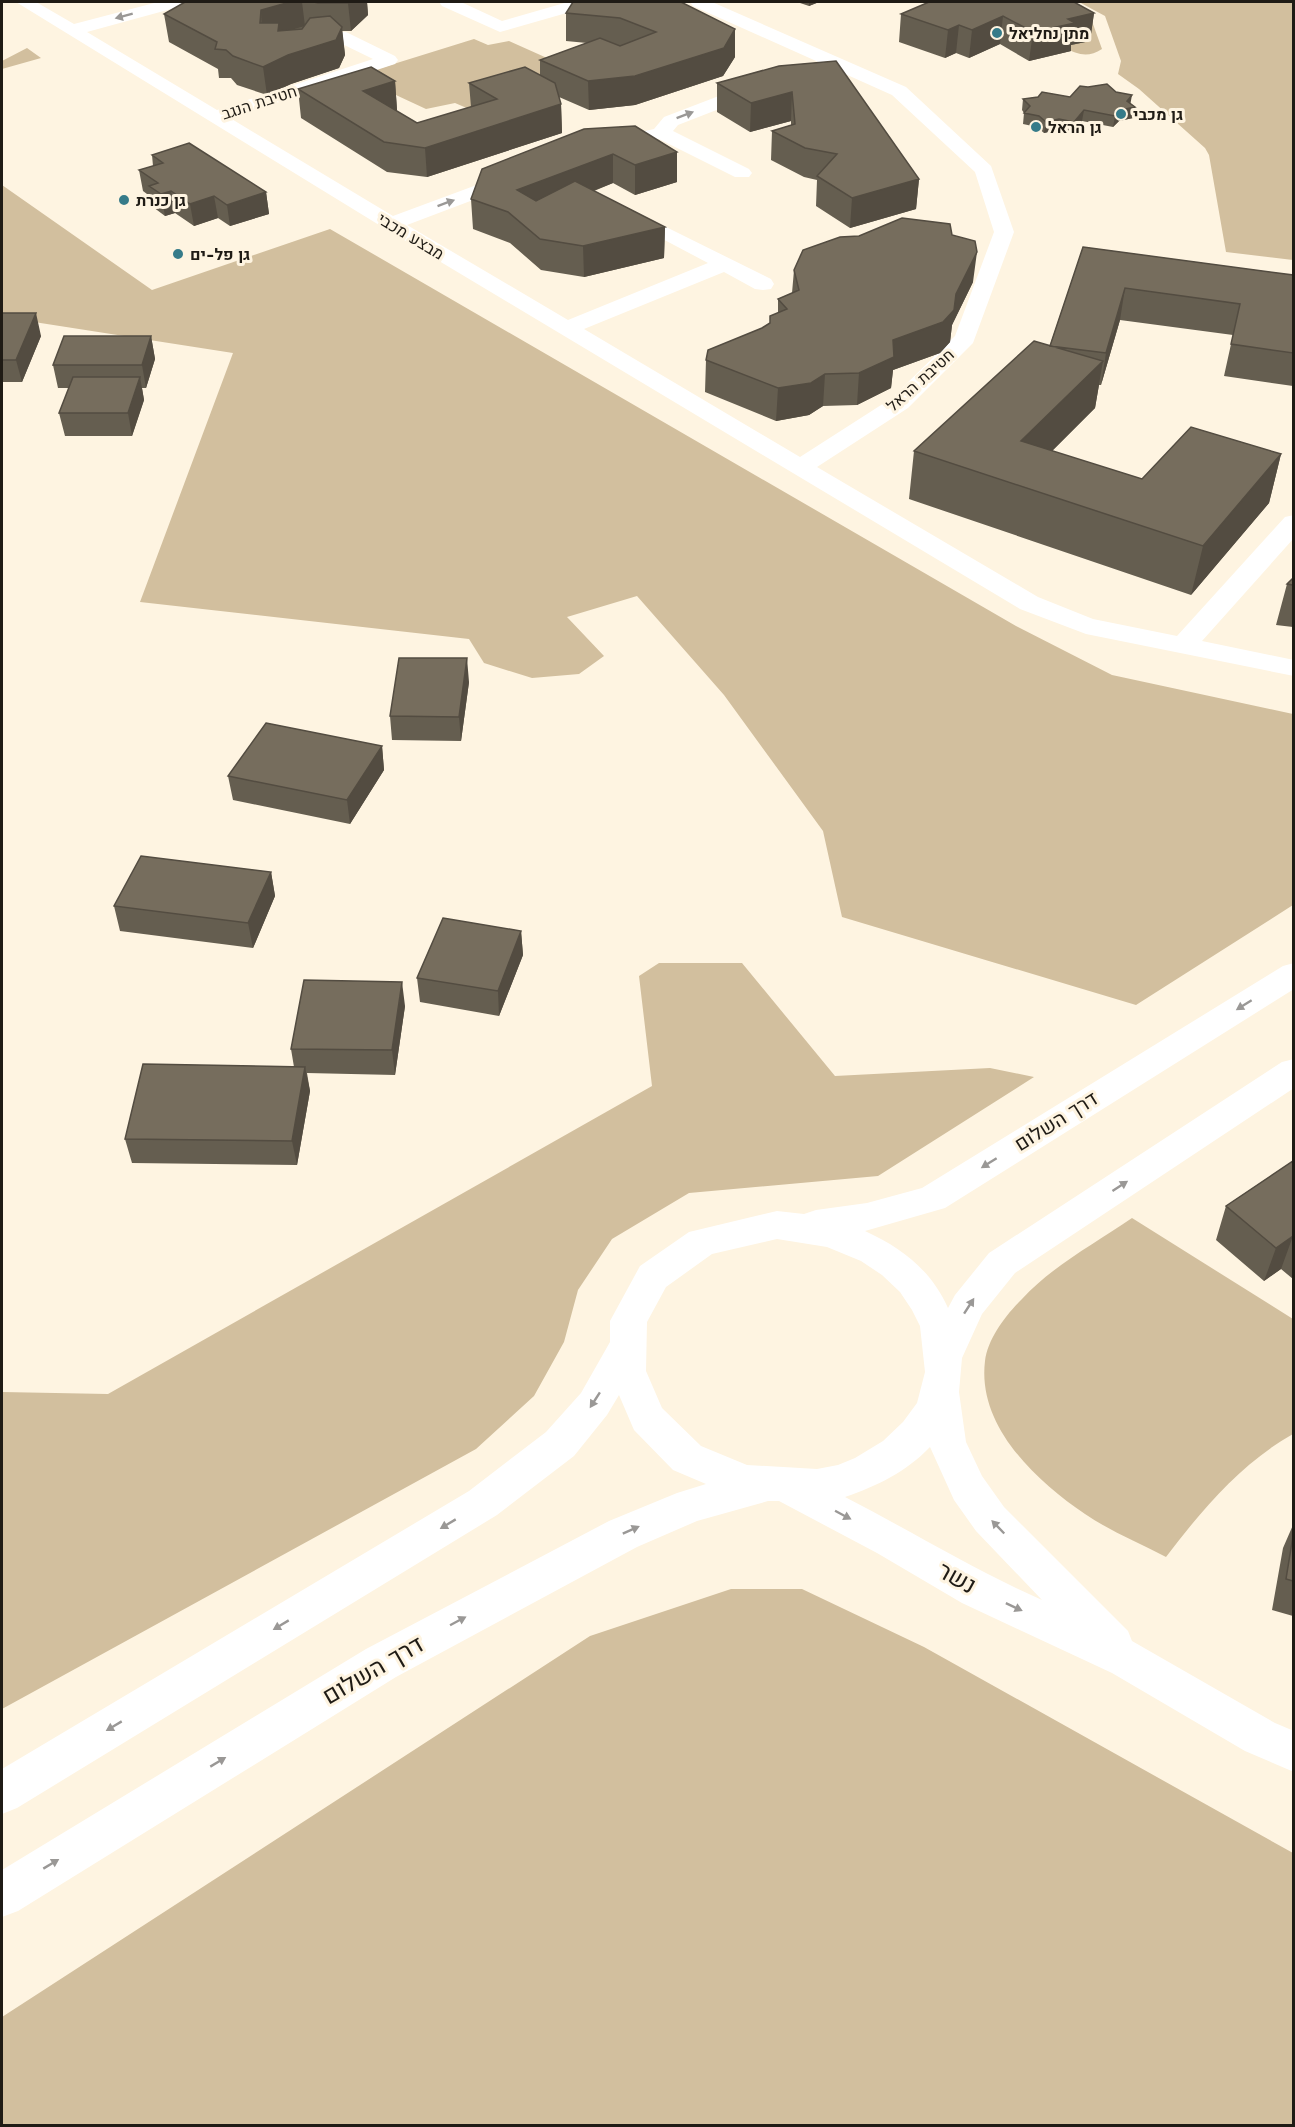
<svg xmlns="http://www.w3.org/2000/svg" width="1295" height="2127" font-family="'Work Sans',Heebo,sans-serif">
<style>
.green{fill:#d2bf9e}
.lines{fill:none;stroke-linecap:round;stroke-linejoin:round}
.minor{fill:#fff;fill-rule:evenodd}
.wall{fill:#655e50}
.shaded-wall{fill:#534c41}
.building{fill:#766d5d;stroke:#534c41;stroke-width:1.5}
.oneway{fill:#9a9896}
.poi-dot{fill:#367b89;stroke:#fef4e1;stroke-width:2}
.labels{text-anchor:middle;stroke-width:6;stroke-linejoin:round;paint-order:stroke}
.far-poi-label{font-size:16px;font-weight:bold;fill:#1f1b15;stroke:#fef4e1;text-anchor:start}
.far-street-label{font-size:16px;fill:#1f1b15;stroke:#fef4e1}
.street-label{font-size:20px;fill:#1f1b15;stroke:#fef4e1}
.near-street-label{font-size:24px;fill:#1f1b15;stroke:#fef4e1}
</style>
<rect width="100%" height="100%" fill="#fef4e1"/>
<!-- green -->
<path class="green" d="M1079,2H1293V260L1226,252L1209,155L1205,148L1139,89L1118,74L1121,61L1105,16Z
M1089,13L1102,49C1088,58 1078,55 1064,47L1089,40L1043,14Z
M474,39L488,45L509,41L576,71L469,109L455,103L426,109L355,76Z
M27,48L41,58L2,69V61Z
M2,185L152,290L330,229L1016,626L1112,675L1293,714V905L1136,1005L842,917L823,831L724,695L637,596L567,617L604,656L579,674L532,678L484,663L469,639L140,602L233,353L2,317Z
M659,963H742L835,1076L990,1068L1034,1077L878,1176L689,1193L612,1239L578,1290L564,1342L534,1396L476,1449L2,1709V1392L108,1394L652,1086L639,976Z
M1132,1218L1293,1319V1434C1241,1463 1201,1511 1166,1557C1139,1543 1110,1531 1085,1514C1036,1481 977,1426 985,1361C988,1338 1006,1315 1022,1299C1052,1266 1096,1243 1132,1218Z
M731,1589H802L924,1647L1293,1853V2125H2V2017L590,1636Z"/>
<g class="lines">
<!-- minor -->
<path class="minor" d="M16,2H36L74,24L158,2H184L182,6L87,32L217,110L373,59L334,40L331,36L334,32H346L395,56L398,60L395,64L230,118L393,216L509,173H523L526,177L523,181L407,225L568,320L708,263L657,236L654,232L657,228L664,226L771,279L774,284L771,289L763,290L755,289L724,272L584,329L800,457L892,398L955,336L994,232L975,172L892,95L693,6L690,2H712L906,87L991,166L1014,232L973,343L908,408L817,467L1038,597L1093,619L1177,636L1285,517L1294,515V538L1202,641L1294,660V676L1086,634L1020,609L384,228Z
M439,2H461L502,21L568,2H594L591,6L500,32L442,6Z
M758,81L765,83L767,87L765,91L678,125L673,131L749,169L752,173L749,177H735L659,139L607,151L600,149L597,145L600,141L654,129L664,117Z
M1294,963V989L945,1208L865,1231C902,1248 931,1270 948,1308L955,1295L989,1253L1282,1062L1294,1059V1088L1015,1273L982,1314L962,1358L959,1392L966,1442L982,1476L1004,1507L1128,1631L1132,1641L1275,1723L1294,1731V1772L1245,1751L1112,1673L962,1603L877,1553L779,1501H768L697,1521L637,1547L396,1677L18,1911L2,1917V1870L366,1649L609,1521L677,1493L706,1484L673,1470L634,1430L619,1395L607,1415L574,1456L497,1515L17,1808L2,1814V1769L469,1491L546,1432L581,1393L610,1342V1321L640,1266L689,1232L777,1211L804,1214L816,1210L867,1203L922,1188L1283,966ZM777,1239L827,1247L861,1261L882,1275L900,1292L912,1310L920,1326L925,1372L917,1403L903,1422L883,1441L855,1458L838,1465L817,1469L747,1465L701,1446L662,1408L646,1371L647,1322L666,1287L712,1254ZM930,1447L954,1500L976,1531L1042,1600C974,1570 911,1531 845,1497C877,1486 906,1472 930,1447Z"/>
</g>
<!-- wall -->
<path class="wall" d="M185,2H367L368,15L351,31H342L345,55L339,68L291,84L267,95L237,85L231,78H219L218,69L169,42L164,14Z
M573,2L735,29V57L723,76L635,105L589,110L559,97L561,104L562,133L427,177L387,172L301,118L298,89L395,81L397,110L396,111L417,123L471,107L469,83L540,75V60L587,43L566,41V13Z
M797,2H819L809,6Z
M1094,13L1090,41L1071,45V51L1029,61L1000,44L969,58L956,53L945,58L899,42L901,14Z
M779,66L919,179L916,209L850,228L816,206L817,180L804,177L771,160L772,131L791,125V121L750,132L717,112V83Z
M1116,92L1135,107L1133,118L1119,121L1113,127L1082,121L1072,133L1057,130L1044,133L1037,127L1023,124L1024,113L1022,110L1023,99L1038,97H1070Z
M584,129L677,152V182L635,195L613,183L594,191L665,227L664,258L584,277L541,270L510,243L473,229L471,199Z
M152,155L266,192L269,214L230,226L218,218L194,226L175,213L165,216L153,207L151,197L143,191L139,170L153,166Z
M952,235L973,282L952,325L950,342L940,353L893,370L891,388L857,405L823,406L809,415L776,421L705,392L706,360L770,323L778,313V299L792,293L794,270Z
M1083,247L1293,275V386L1224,376L1233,335L1120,320L1101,385H1099L1095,408L1052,451L1142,479L1281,454L1269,503L1191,595L909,499L914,451L1050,345Z
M2,313L41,336L22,382H2Z
M151,336L155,359L146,388H142L144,400L132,436H65L59,413L69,388H58L53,365Z
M1293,578V627L1276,625L1287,584Z
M469,682L461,741L392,740L390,716Z
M382,746L384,770L350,824L233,800L228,776Z
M271,872L275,896L253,948L120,931L114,906Z
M521,931L523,955L499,1016L420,1002L417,978Z
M405,1006L395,1075L307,1073L310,1091L297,1165L132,1163L125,1139L294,1067L291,1049Z
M1293,1161V1279L1281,1269L1264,1281L1216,1240L1226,1206Z
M1293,1525V1616L1272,1610L1283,1548Z"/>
<!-- shaded-wall -->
<path class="shaded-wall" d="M290,2H302L305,26L280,33L342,27L345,55L339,68L291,84L267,95L263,67L261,10Z
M349,2H367L368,15L351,31L348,3Z
M809,2H819L809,6Z
M1094,13L1090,41L1071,45V51L1029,61L1033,32L1068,19Z
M1003,16L1000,44L969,58L972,30Z
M959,25L956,53L945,58L948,30Z
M735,29V57L723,76L635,105L589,110L588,81Z
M395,81L397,110L366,120L363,91Z
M792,92L791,121L750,132L751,103Z
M1132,95L1130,106L1135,107L1133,118L1119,121L1113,127L1115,116Z
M561,104L562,133L427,177L425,148Z
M1084,110L1082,121L1072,133L1074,122Z
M1059,119L1057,130L1044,133L1046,122Z
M677,152V182L635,195V165Z
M613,154V183L518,220L517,190Z
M919,179L916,209L850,228L852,198Z
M171,191L175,213L165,216L161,194Z
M266,192L269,214L230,226L227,205Z
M214,196L218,218L194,226L190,204Z
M665,227L664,258L584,277L583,246Z
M977,252L973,282L952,325L950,342L940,353L893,370L891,388L857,405L859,373L893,340L956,294Z
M1125,288L1120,320L1101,385L1106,353Z
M36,313L41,336L22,382L16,360Z
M151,336L155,359L146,388L142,365Z
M1103,361L1095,408L1018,485L1021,441Z
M825,374L823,406L809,415L776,421L778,388Z
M140,377L144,400L132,436L128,413Z
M1281,454L1269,503L1191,595L1203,546Z
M467,658L469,682L461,741L459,717Z
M382,746L384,770L350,824L347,800Z
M271,872L275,896L253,948L248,923Z
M521,931L523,955L499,1016L498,991Z
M402,982L405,1006L395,1075L392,1050Z
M305,1067L310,1091L297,1165L292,1141Z
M1293,1236L1281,1269L1264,1281L1276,1248Z"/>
<!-- building -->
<path class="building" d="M185,2H290L261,10L260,23H279L278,31L302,29L310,18L330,16L342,27L336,40L288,55L263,67L233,56L226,50L215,49L217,42L164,14Z
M314,2H349L348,3H318Z
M573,2H681L735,29L724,48L635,76L588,81L540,60L600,38L620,46L656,32L620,18L566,13Z
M929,2H1074L1094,13L1068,19L1075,23L1033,32L1003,16L972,30L959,25L948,30L901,14Z
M836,61L919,179L852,198L817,176L837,154L805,148L772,131L795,124L792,92L751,103L717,83L779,66Z
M371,67L395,81L363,91L417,123L497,99L469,83L525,67L555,83L561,104L425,148L384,142L298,89Z
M1107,84L1116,92L1132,95L1127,101L1135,107L1121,110L1115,116L1084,110L1074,122L1059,119L1046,122L1039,116L1024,113L1030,106L1023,99L1038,97L1042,92L1070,97L1080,86L1088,87Z
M635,126L677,152L635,165L613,154L517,190L536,201L575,181L665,227L583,246L540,239L508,212L471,199L482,169L584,129Z
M189,143L266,192L227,205L214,196L190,204L171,191L161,194L149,186L158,183L139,170L163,163L152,155Z
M902,218L950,224L952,235L975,241L977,252L956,294L954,310L943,322L893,340L894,357L859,373L825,374L811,383L778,388L706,360L708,350L762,328L770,323V316L787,309L778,299L799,290L794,270L803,250L840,237L859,236Z
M1083,247L1293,275V353L1231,344L1240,304L1125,288L1106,353L1050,346Z
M2,313H36L16,360H2Z
M64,336H151L142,365H53Z
M1034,341L1103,361L1021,441L1142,479L1191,427L1281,454L1203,546L914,451Z
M73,377H140L128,413H59Z
M1293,578V585L1287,584Z
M399,658H467L459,717L390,716Z
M266,723L382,746L347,800L228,776Z
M141,856L271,872L248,923L114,906Z
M443,918L521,931L498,991L417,978Z
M304,980L402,982L392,1050L291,1049Z
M143,1064L305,1067L292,1141L125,1139Z
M1293,1161V1236L1276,1248L1226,1206Z
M1293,1536V1581L1286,1579Z"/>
<!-- one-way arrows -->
<defs><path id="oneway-solid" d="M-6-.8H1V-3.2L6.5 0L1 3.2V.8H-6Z" transform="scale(1.5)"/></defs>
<g class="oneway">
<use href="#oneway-solid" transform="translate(124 16) rotate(165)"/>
<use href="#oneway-solid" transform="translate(685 115) rotate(-21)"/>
<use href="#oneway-solid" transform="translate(446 203) rotate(-20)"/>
<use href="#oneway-solid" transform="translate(1244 1005) rotate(148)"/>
<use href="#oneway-solid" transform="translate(989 1163) rotate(148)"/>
<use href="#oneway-solid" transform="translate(1120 1186) rotate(-33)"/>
<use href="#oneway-solid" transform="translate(969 1306) rotate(-57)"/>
<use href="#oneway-solid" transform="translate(595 1400) rotate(123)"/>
<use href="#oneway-solid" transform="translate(843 1515) rotate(28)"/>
<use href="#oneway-solid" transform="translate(448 1524) rotate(149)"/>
<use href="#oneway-solid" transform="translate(998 1527) rotate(-134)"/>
<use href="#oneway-solid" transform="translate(631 1530) rotate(-24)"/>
<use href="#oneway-solid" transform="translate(1014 1607) rotate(25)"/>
<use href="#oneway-solid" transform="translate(458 1621) rotate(-28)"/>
<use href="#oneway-solid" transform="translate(281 1625) rotate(149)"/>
<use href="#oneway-solid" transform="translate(114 1726) rotate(149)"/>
<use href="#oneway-solid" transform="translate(218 1762) rotate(-31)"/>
<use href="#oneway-solid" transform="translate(51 1864) rotate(-31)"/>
</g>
<!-- markers -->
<g class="poi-dot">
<circle cx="997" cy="33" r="6"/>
<circle cx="1121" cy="114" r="6"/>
<circle cx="1036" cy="127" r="6"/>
<circle cx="124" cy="200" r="6"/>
<circle cx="178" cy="254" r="6"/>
</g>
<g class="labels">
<!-- far-poi labels -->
<g class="far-poi-label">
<text x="1009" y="39">מתן נחליאל</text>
<text x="1133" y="120">גן מכבי</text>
<text x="1048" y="133">גן הראל</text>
<text x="136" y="206">גן כנרת</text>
<text x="190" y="260">גן פל-ים</text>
</g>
<!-- far-street labels -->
<g class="far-street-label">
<text transform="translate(259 102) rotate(-18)" y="6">חטיבת הנגב</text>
<text transform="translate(411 236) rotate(31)" y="6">מבצע מכבי</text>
<text transform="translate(920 380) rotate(-42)" y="6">חטיבת הראל</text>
</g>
<!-- street labels -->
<g class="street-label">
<text transform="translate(1056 1121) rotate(-32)" y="7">דרך השלום</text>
</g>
<!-- near-street labels -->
<g class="near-street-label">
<text transform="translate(957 1578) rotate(29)" y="8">נשר</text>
<text transform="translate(373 1670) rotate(-30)" y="8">דרך השלום</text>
</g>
</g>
<!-- border -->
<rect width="1295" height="2127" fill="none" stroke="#1f1b15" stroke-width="6"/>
</svg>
